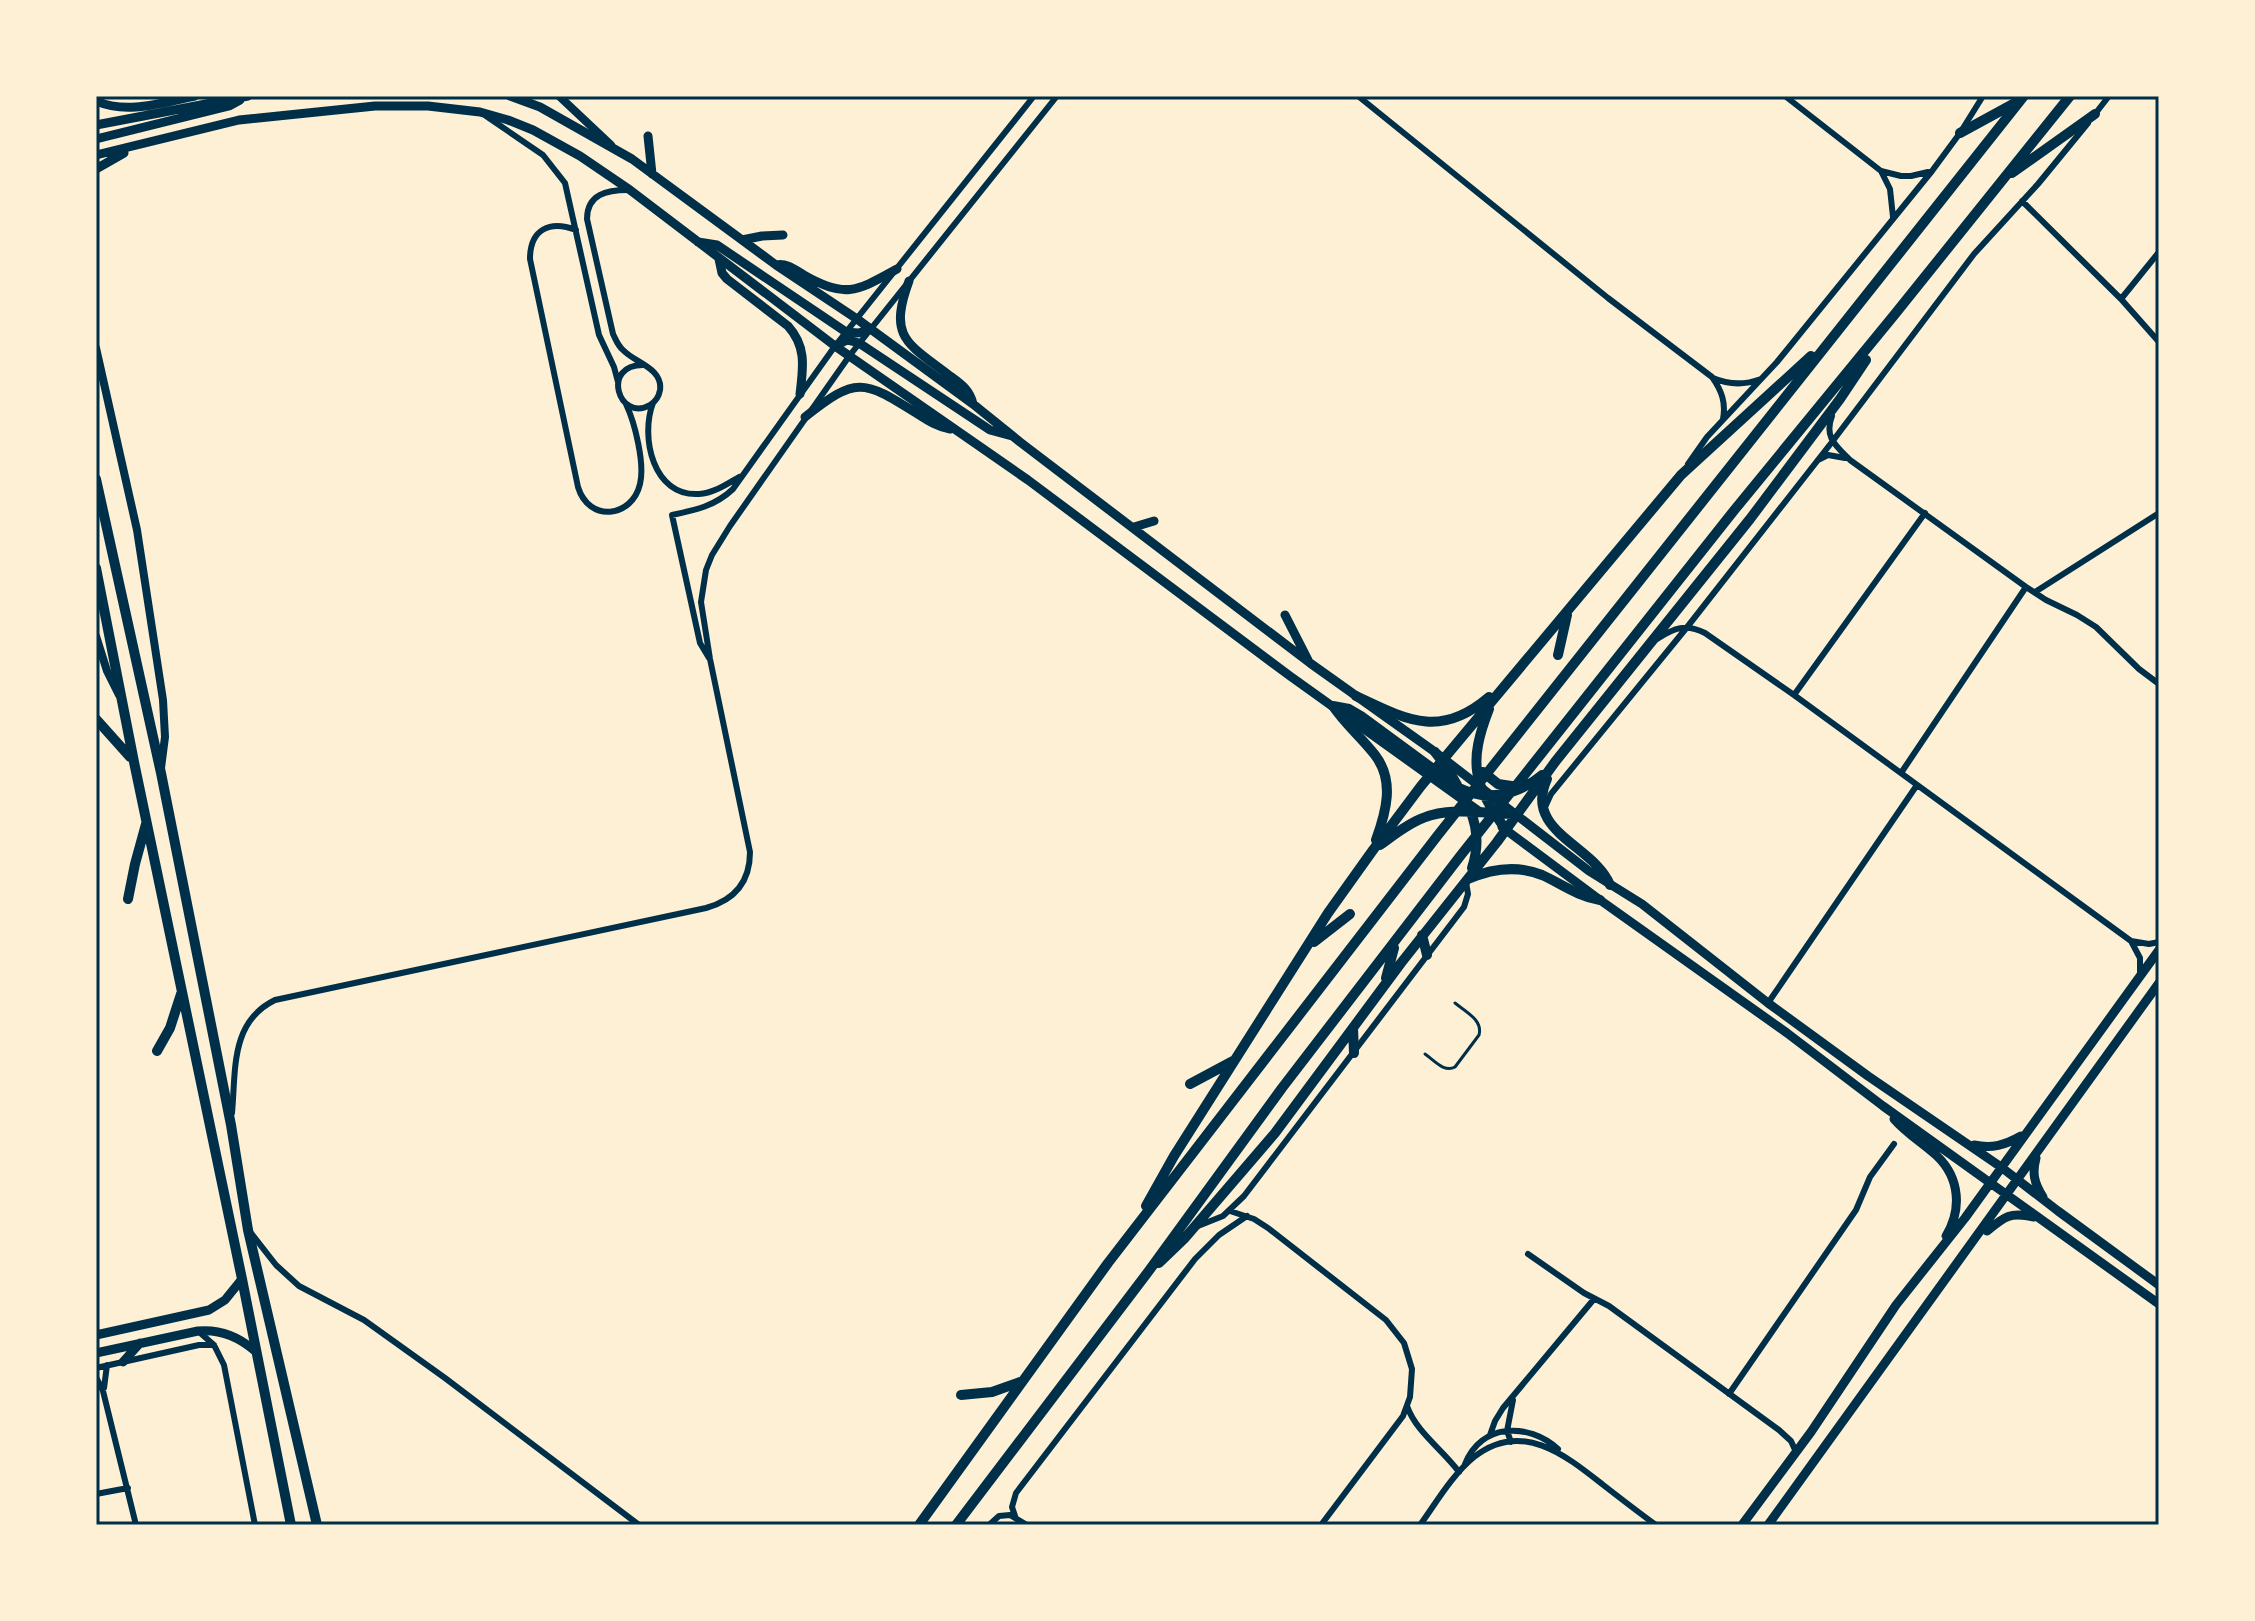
<svg xmlns="http://www.w3.org/2000/svg" width="2255" height="1621" font-family="Montserrat,sans-serif">
<style>
.lines{fill:none;stroke-linecap:round;stroke-linejoin:round}
.service{stroke:#003049;stroke-width:3}
.minor{stroke:#003049;stroke-width:6}
.tertiary{stroke:#003049;stroke-width:8}
.secondary{stroke:#003049;stroke-width:9}
.primary{stroke:#003049;stroke-width:10}
.trunk{stroke:#003049;stroke-width:10}
.neatline{fill:none;stroke:#003049;stroke-width:3}
</style>
<rect width="100%" height="100%" fill="#fdf0d5"/>
<g class="lines">
<!-- service -->
<path class="service" d="M1425,1054C1434,1060 1444,1073 1455,1067L1479,1035C1483,1020 1466,1012 1455,1003"/>
<!-- minor -->
<path class="minor" d="M1358,96L1608,298L1712,377C1722,391 1726,403 1723,419
M1785,96L1881,171L1901,176H1911L1928,172
M2095,114L2109,96
M486,116L543,155L565,183L599,335L614,367L618,382
M1881,171L1890,189L1893,217
M628,190C607,190 587,194 587,219L613,334C616,340 618,346 623,350C635,363 663,368 660,390C659,396 655,402 650,405C619,423 600,364 644,365
M2022,201L2121,299L2159,342
M576,230C550,220 530,229 530,259L578,487C589,523 632,518 640,484C645,464 635,423 626,404
M2121,299L2159,252
M1713,378C1729,385 1745,385 1761,379
M653,403C640,437 653,497 699,494C714,493 727,484 739,477
M1832,416C1824,437 1835,445 1850,460L2026,587L2046,600L2077,615L2096,627L2139,669L2159,684
M1818,460L1828,455L1845,458
M1688,464L1707,437L1777,362L1932,171L1960,133L1983,96
M2035,592L2159,513
M1657,639C1674,628 1686,623 1705,633L1794,695L2131,941L2149,944L2159,942
M709,658L700,643L672,515C696,510 715,506 733,489L835,346L1034,96
M1794,695L1925,513
M1901,773L2026,587
M1546,805L1551,794L1688,626L1832,442L1974,254L2038,184L2088,123
M2131,941L2140,958V975
M1768,1003L1917,785
M232,1113C236,1070 230,1022 275,1000L706,908C735,900 750,882 750,852L710,659L701,602L706,570L712,555L730,526L850,355L1057,96
M1230,1211L1254,1219L1268,1228L1386,1320L1404,1343L1412,1369L1410,1397L1403,1416L1321,1525
M1198,1226L1223,1216L1244,1196L1464,907L1468,894L1466,882
M251,1233L276,1265L299,1286L364,1320L445,1378L639,1525
M1528,1254L1584,1293L1609,1306L1779,1430L1791,1441L1796,1452
M198,1331L214,1345L224,1365L255,1525
M96,1368L199,1345H214
M96,1377L103,1391L136,1525
M104,1388L107,1365
M1729,1394L1856,1210L1870,1177L1894,1144
M1407,1406C1416,1432 1443,1450 1459,1472
M1490,1435L1495,1421L1503,1408L1594,1299
M1511,1442L1507,1431L1513,1400
M1465,1464C1481,1423 1528,1422 1558,1449
M96,1494L128,1488
M1015,1516L1012,1507L1016,1493L1195,1259L1219,1235L1247,1216
M989,1525L999,1516L1010,1515L1027,1525
M1420,1525C1436,1503 1452,1475 1474,1457C1521,1420 1564,1454 1602,1484C1620,1498 1638,1512 1656,1525"/>
<!-- tertiary -->
<path class="tertiary" d="M559,96L611,145
M96,348L137,530L163,700L165,737L161,768
M96,636L107,671L119,695"/>
<!-- secondary -->
<path class="secondary" d="M510,96L540,107L632,159L776,265L857,319L973,404L1020,442L1310,663L1435,752L1589,871L1642,904L1768,1003L1868,1076L2001,1167L2058,1211L2159,1285
M96,101C128,115 163,102 195,96
M96,125L248,96
M648,136L652,174
M96,139L229,106L240,100
M96,155L239,120L375,106H428L480,112L508,120L533,130L580,156L630,190L835,346L1028,480L1290,676L1480,812
M96,169L124,153
M742,240L762,236L783,235
M698,242L717,245L846,332L858,333L870,330
M719,259L722,273L727,279L788,326C807,347 803,368 800,394
M776,265C787,263 794,269 804,275C846,299 857,291 897,269
M909,281C888,338 907,343 950,376C961,384 970,390 973,404
M835,346L847,340L859,343L990,430L1012,436
M805,417C856,377 862,379 916,413C927,420 937,427 950,429
M1134,527L1154,521
M1285,615L1308,660
M1502,827L1600,900L1787,1033L1883,1106L2159,1304
M1894,1119C1907,1134 1923,1143 1937,1156C1960,1178 1962,1210 1946,1236
M1974,1145C1992,1149 2005,1145 2021,1136
M2036,1158C2032,1173 2034,1183 2043,1197
M1987,1231C2005,1216 2010,1212 2034,1217
M96,1335L209,1310L225,1300L242,1279
M96,1353L198,1331C220,1329 238,1336 255,1351
M123,1362L140,1343
M1742,1525L1811,1432L1896,1305L1965,1218L2159,950
M1768,1525L2159,983"/>
<!-- primary -->
<path class="primary" d="M1960,133L2015,103
M2012,173L2095,114
M1558,655L1567,615
M1356,696C1407,720 1440,739 1489,697
M1333,706L1349,709L1361,716L1459,788C1487,802 1518,795 1542,775
M1333,706C1345,724 1362,738 1375,755C1395,781 1386,812 1376,840
M1489,709C1468,763 1473,784 1506,830
M1435,752L1448,769L1457,785
M1483,772L1498,784L1518,787
M1547,779C1523,832 1594,845 1610,885
M1470,810C1478,829 1479,847 1472,868
M1380,845C1394,835 1407,824 1423,818C1452,806 1486,814 1517,814
M1468,879C1491,869 1517,865 1542,875C1562,884 1577,896 1600,900
M1422,935L1427,955
M1314,942L1350,914
M1386,978L1394,948
M1353,1028L1354,1053
M1190,1084L1233,1061
M1146,1206L1174,1156L1328,913L1373,850L1421,786L1681,475L1811,356
M1159,1263L1184,1239L1275,1133L1401,963L1497,842L1555,762L1750,519L1840,399L1866,360
M961,1395L992,1392L1020,1382
M919,1525L1108,1263L1438,835L2024,96
M956,1525L1148,1272L1282,1088L1461,855L1736,508L1895,314L2070,96"/>
<!-- trunk -->
<path class="trunk" d="M96,479L161,773L231,1125L248,1230L317,1525
M96,568L134,762L242,1279L291,1525
M96,719L130,757
M128,899L135,864L146,824
M157,1051L170,1028L181,994"/>
</g>
<!-- border -->
<rect width="2255" height="1621" fill="none" stroke="#fdf0d5" stroke-width="196"/>
<rect x="98" y="98" width="2059" height="1425" class="neatline"/>
</svg>
